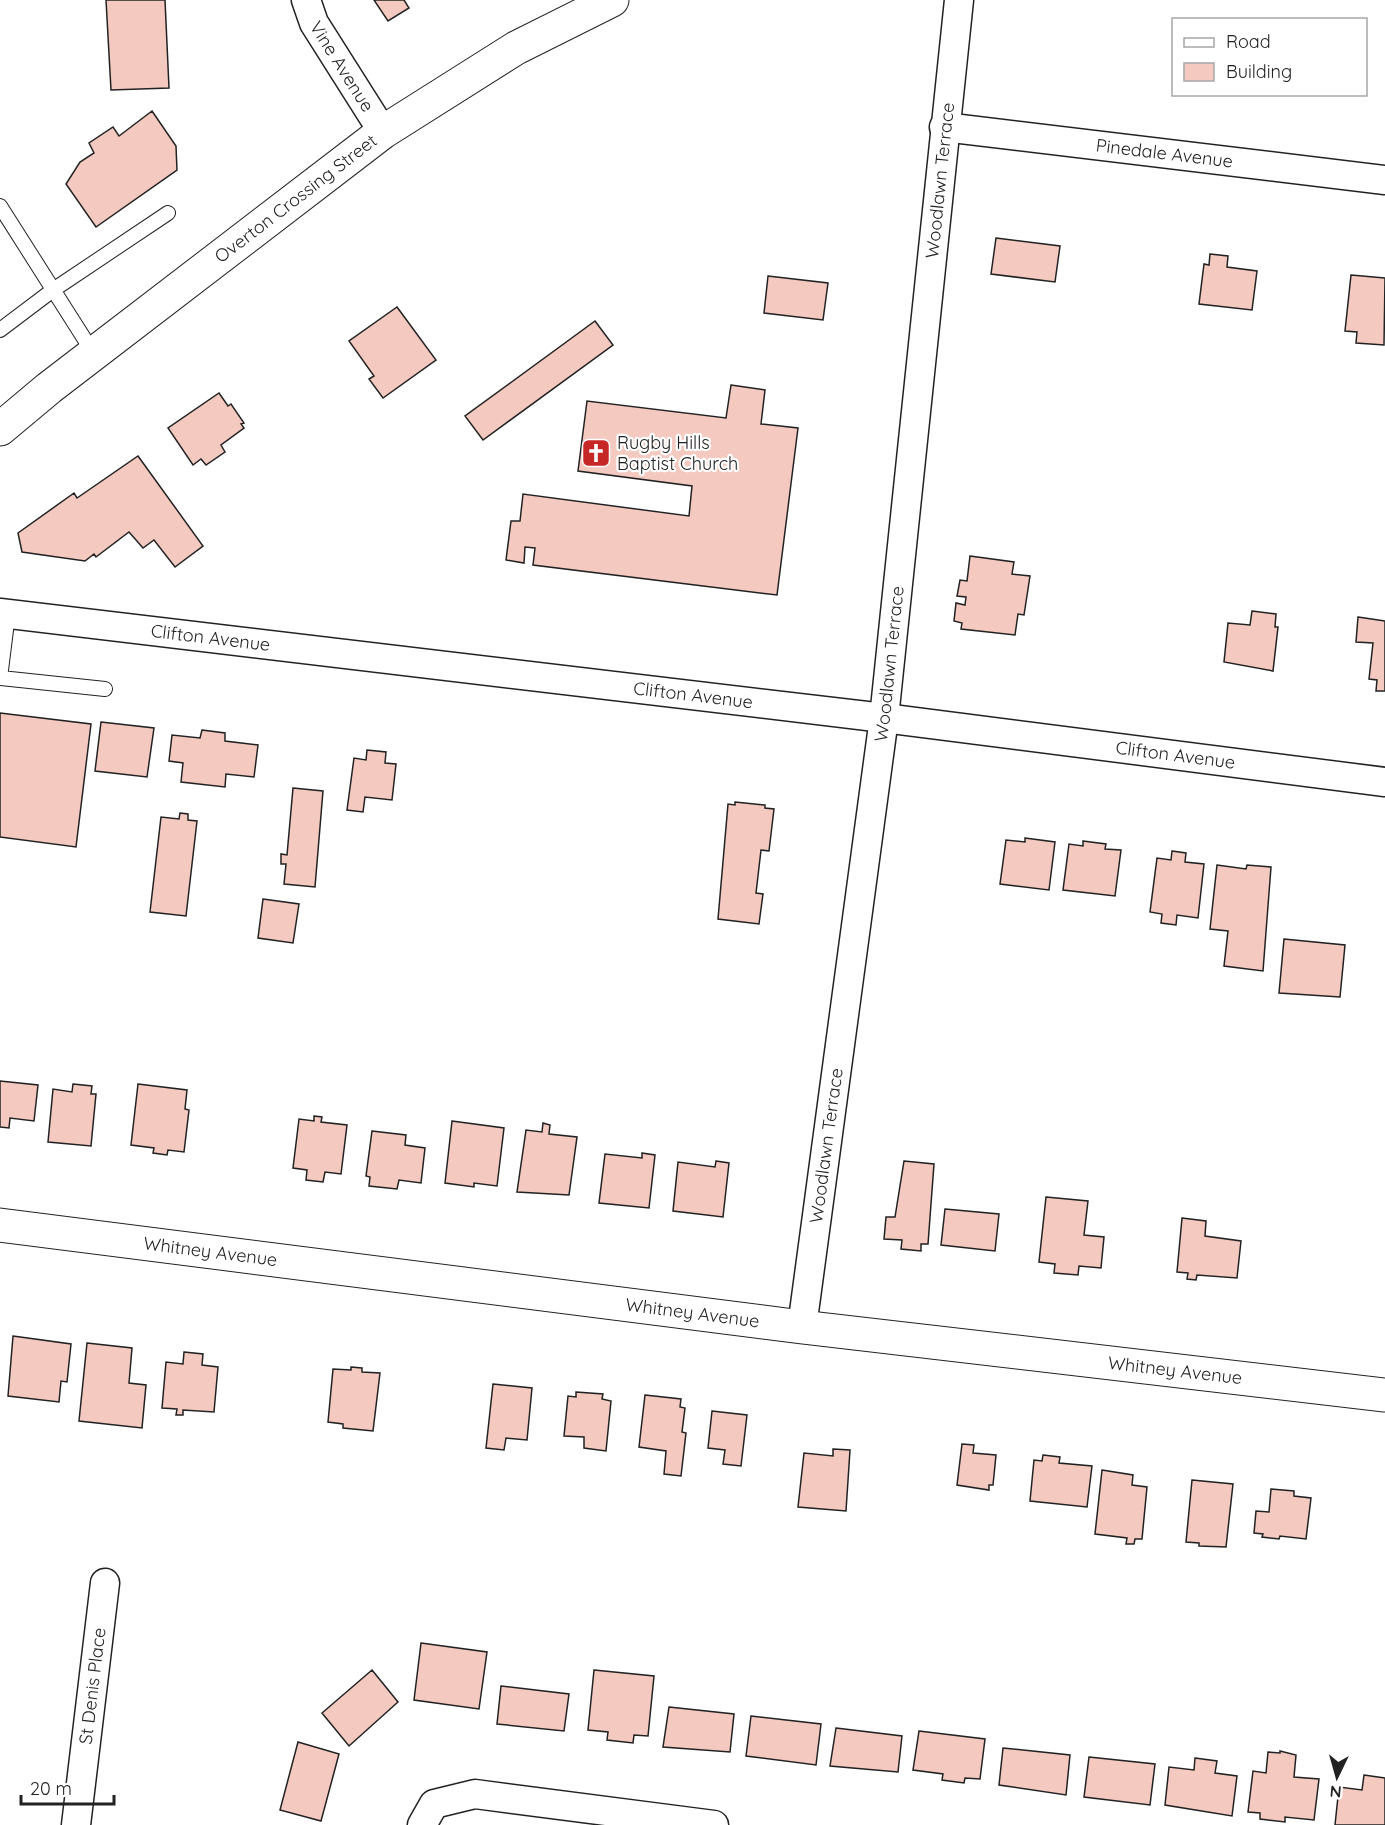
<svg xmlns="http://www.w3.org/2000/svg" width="1385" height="1825" font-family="Quicksand,sans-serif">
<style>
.building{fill:#f3c9c0;stroke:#222;stroke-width:1.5}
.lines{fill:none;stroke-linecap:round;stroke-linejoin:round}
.service-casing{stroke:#222;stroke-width:16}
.minor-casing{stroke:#222;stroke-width:31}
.secondary-casing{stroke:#222;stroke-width:35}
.service{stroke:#fff;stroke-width:14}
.minor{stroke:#fff;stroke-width:28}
.secondary{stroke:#fff;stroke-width:33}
.labels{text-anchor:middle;stroke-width:4.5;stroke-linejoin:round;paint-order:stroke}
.street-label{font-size:18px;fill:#222;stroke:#fff}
.poi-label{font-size:18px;fill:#222;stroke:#fff;text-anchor:start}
</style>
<rect width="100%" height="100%" fill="#fff"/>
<!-- building -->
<path class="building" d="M106,0H165L169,88L111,90Z
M374,0H404L409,8L388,21Z
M152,111L176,146L177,170L96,227L66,184L80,162L94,153L89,143L113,127L119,136Z
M996,238L1060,246L1055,282L991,274Z
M1210,254L1228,256L1227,267L1257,271L1252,310L1199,304L1204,264L1209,265Z
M1351,275L1385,278L1384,345L1356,343L1357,332L1345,331Z
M768,276L828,283L823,320L764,313Z
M397,307L436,360L383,398L369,379L374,376L349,341Z
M595,321L613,345L483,440L465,416Z
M731,385L765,390L761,424L798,428L777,595L533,565L535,548L525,547L524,563L506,560L511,521H520L523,494L689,516L692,486L578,471L587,401L726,418Z
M219,393L228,406L231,404L244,423L241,424L244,428L221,445L225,452L206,465L201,459L193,465L168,428Z
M138,456L203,546L175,567L154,540L143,548L129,532L96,557L94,554L85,561L22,552L18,533L74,493L77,498Z
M970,556L1014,562L1012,574L1030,576L1024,615L1018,614L1015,635L961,629L962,623L954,621L956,603L965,605L966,597L957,596L960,580L967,581Z
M1252,611L1276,614L1275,627H1278L1273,671L1224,662L1228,623L1250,625Z
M1358,617L1385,621V691H1376L1377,680L1369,679L1373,643L1356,642Z
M0,713L91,724L76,847L0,837Z
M101,722L154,728L147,777L95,771Z
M202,730L225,733V741L258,745L254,777L226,774L225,787L181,782L183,763L169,761L172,735L200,738Z
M367,750L386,752L385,763L396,764L392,800L365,797L363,812L347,810L354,758L366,760Z
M293,788L323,791L315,887L284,884L286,864H281V854L287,855Z
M735,802L765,805V808L774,809L769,851L761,850L756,893L763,894L759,924L718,919L728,804L735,805Z
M180,813L188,814V820L197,821L186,916L150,912L161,817L179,819Z
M1025,838L1055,842L1049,890L1000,884L1006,840L1025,842Z
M1083,841L1106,844L1105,849L1121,850L1115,896L1063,890L1069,844L1083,846Z
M1172,851L1186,853L1185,862L1204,864L1198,918L1177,915L1176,925L1161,923L1162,914L1150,912L1157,858L1171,860Z
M1217,865L1246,869L1247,865L1271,867L1263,971L1224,966L1228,931L1210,929Z
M263,899L299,904L293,943L258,938Z
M1284,939L1345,945L1340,997L1279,993Z
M0,1081L38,1085L34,1121L10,1118L9,1128L0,1127Z
M73,1084L92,1086L91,1094H96L91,1146L48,1142L53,1089L72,1092Z
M138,1084L187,1090L185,1109L189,1110L184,1152L168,1150L167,1155L153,1153L154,1148L131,1145Z
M314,1116L322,1117L321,1122L347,1125L341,1174L325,1172L323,1182L306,1180L307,1170L293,1168L299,1119L314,1121Z
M452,1121L504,1128L497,1186L474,1183V1187L445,1183Z
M543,1123L550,1125L549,1134L577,1137L569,1195L517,1192L526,1130L542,1132Z
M372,1131L406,1135L405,1145L425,1148L421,1183L399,1180L397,1189L369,1186L370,1177L366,1176Z
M642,1153L655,1155L649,1208L599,1203L605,1154L642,1158Z
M716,1161L729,1163L723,1217L673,1211L678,1162L715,1167Z
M904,1161L934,1164L928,1244H921V1251L901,1249L902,1240L884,1239L886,1217H895Z
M1046,1197L1088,1201L1084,1235L1104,1237L1101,1268L1079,1266L1078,1275L1054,1273L1055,1264L1039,1262Z
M945,1209L999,1214L995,1251L941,1245Z
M1182,1218L1206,1221L1205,1236L1241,1241L1237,1278L1197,1275L1196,1280L1187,1279L1188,1273L1177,1272Z
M13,1336L71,1344L67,1382L61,1381L59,1402L8,1396Z
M87,1343L132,1348L129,1383L146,1385L142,1428L79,1421Z
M184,1352L203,1354L202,1365L218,1367L214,1412L183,1410V1415H176L177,1409L162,1408L166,1362L183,1364Z
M351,1367L362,1368V1372L380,1373L373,1431L343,1428V1424L328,1422L333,1369L351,1370Z
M493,1384L532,1388L527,1440L506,1438L504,1450L486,1448Z
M576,1392L603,1394L602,1399L611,1401L606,1451L584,1448V1437L564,1436L568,1396L576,1397Z
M645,1395L681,1399L680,1407L685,1408L682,1432L686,1433L681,1476L664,1474L666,1451L639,1447Z
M712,1411L747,1415L741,1466L723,1464L725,1450L708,1448Z
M962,1444L974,1445L973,1453L996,1455L993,1485H989V1490L957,1485Z
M833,1449L850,1450L846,1511L798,1507L804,1453L833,1456Z
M1043,1455L1060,1457L1059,1463L1092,1466L1087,1507L1030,1501L1034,1460L1042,1461Z
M1102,1470L1133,1475L1132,1485L1147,1487L1142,1539H1135L1134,1544H1126L1127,1538L1095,1534Z
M1192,1480L1233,1484L1226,1547L1199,1546V1543L1186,1542Z
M1271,1489L1294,1491V1496L1311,1498L1306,1539L1280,1536L1279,1539L1262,1537L1263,1534L1254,1533L1256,1511L1269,1512Z
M421,1643L487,1652L479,1709L414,1700Z
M372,1670L398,1702L349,1746L322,1713Z
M594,1670L654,1676L648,1736L634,1735L633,1743L607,1740L608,1732L588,1730Z
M501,1686L569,1694L564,1731L497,1724Z
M669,1707L734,1714L730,1752L663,1747Z
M751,1716L821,1724L816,1765L746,1756Z
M836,1728L902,1736L898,1772L830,1766Z
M919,1731L985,1739L980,1779L965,1778L964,1783L942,1780L943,1774L913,1770Z
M298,1742L339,1754L321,1821L280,1810Z
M1003,1748L1070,1755L1066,1795L999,1785Z
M1280,1751L1296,1755L1294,1777L1319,1779L1314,1820L1285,1817V1822L1260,1819V1813L1248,1812L1253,1771L1266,1773L1268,1752L1280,1753Z
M1089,1757L1155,1764L1150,1805L1084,1797Z
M1195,1758L1217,1761L1215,1773L1237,1776L1232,1816L1165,1805L1169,1767L1194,1770Z
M1364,1775L1385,1778V1825H1335L1339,1787L1362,1790Z"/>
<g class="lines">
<!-- service casing -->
<g class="service-casing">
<path id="service" d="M0,206L94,354
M0,330L53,290L168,213
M0,678L8,614
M1,678L105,689"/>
</g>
<!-- minor casing -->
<g class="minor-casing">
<g id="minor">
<path id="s1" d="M306,0L314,23L383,132"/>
<path id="s2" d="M944,127L1385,180"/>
<path id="s3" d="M0,613L884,718L1385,782"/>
<path id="s4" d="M802,1327L884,718L959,0"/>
<path id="s5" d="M76,1825L105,1583"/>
<path d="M422,1825L434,1804L475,1794L714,1825"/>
</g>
</g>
<!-- secondary casing -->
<g class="secondary-casing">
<g id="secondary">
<path id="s6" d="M0,429L49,388L383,132L516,48L612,0"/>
<path id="s7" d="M0,1225L802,1327L1385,1395"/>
</g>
</g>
<!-- service -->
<use href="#service" class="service"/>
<!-- minor -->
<use href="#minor" class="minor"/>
<!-- secondary -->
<use href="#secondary" class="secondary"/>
</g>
<!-- icons -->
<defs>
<g id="church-square" transform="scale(1.5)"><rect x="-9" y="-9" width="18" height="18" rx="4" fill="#c62828" stroke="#fff"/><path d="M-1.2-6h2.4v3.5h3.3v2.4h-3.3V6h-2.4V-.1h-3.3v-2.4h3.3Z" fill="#fff"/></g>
</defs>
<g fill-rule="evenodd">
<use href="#church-square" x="596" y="453"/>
</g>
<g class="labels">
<!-- street labels -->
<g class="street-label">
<text dy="6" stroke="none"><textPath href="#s1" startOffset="76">Vine Avenue</textPath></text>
<text dy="6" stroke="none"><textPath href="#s2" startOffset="222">Pinedale Avenue</textPath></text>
<text dy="6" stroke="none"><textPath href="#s4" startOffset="1155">Woodlawn Terrace</textPath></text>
<text dy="6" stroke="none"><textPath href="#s6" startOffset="375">Overton Crossing Street</textPath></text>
<text dy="6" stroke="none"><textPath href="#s3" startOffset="212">Clifton Avenue</textPath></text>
<text dy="6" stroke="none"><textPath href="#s4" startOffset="669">Woodlawn Terrace</textPath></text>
<text dy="6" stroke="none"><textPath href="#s3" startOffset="698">Clifton Avenue</textPath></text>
<text dy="6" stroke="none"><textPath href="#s3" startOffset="1184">Clifton Avenue</textPath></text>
<text dy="6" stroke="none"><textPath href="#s4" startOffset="183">Woodlawn Terrace</textPath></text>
<text dy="6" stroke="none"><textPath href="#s7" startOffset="212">Whitney Avenue</textPath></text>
<text dy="6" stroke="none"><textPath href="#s7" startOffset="698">Whitney Avenue</textPath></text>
<text dy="6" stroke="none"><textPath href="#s7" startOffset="1184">Whitney Avenue</textPath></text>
<text dy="6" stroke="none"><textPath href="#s5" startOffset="140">St Denis Place</textPath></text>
</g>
<!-- poi labels -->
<g class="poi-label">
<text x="617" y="449">Rugby Hills<tspan x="617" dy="21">Baptist Church</tspan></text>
</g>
</g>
<!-- legend -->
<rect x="1172" y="18" width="195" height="78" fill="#ffffff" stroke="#a7a7a7" stroke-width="1.5"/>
<rect x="1184" y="38" width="30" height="9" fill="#ffffff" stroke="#a7a7a7" stroke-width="1.5"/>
<text x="1226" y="48" font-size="18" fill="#222222">Road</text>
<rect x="1184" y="63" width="30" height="18" fill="#f3c9c0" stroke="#a7a7a7" stroke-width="1.5"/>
<text x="1226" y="78" font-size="18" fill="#222222">Building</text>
<!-- north arrow -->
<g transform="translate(1337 1777) rotate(185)" stroke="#ffffff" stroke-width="4.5" paint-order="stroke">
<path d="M0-4.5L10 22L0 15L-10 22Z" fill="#222222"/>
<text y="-9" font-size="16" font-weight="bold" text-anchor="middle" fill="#222222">N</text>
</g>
<!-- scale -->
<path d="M21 1795v9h93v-9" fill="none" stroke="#222222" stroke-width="3"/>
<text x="30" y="1795" font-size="18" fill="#222222" stroke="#ffffff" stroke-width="4.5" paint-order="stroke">20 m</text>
</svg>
